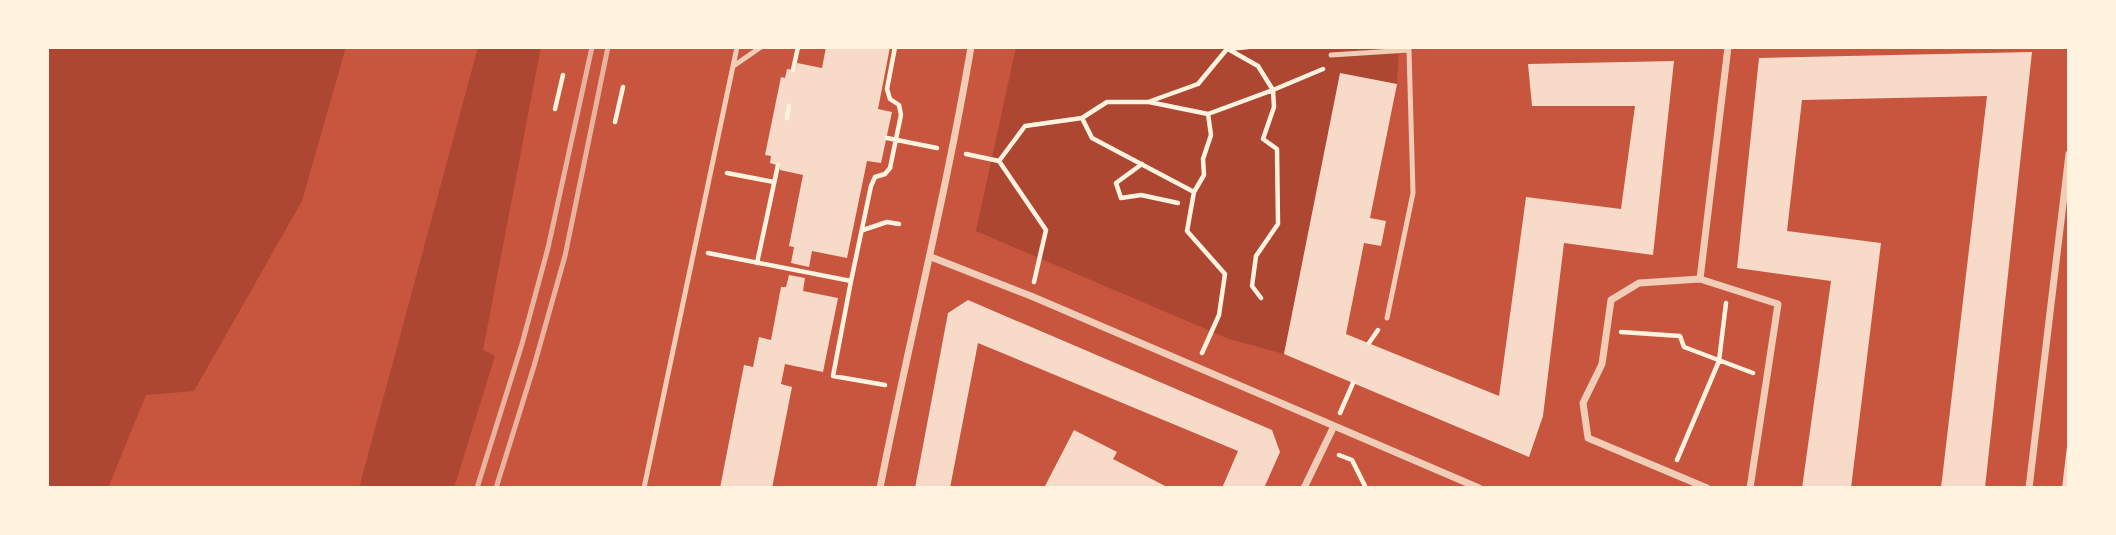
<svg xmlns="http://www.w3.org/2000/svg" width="2116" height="535" font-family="Barlow,sans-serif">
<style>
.green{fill:#ae4732}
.building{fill:#f7dbc8}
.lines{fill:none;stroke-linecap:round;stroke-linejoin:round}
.path{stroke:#fff3e0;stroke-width:4.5}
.service{stroke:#f1ccb7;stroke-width:5}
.minor{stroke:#f1ccb7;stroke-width:7}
.rail{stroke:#e9b49f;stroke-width:5}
</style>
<rect width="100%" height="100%" fill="#c8553d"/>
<!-- green -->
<path class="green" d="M47,47H346L302,201L194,391L146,395L108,488H47Z
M478,47H541L483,350L495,356L454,488H359Z
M1016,47H1399L1397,84L1340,74L1284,354L1229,339L976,231Z"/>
<!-- building -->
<path class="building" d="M826,47H890L878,109L892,112L881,163L867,161L847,258L812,251L809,267L791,263L794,247L789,246L803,175L780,170V166L770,163L771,156L765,155L781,77L785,78L787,69L795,70L797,63L822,68Z
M2032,52L1985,488H1941L1987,96L1802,100L1787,231L1881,243L1851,488H1802L1831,281L1737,268L1759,58Z
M1674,61L1653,255L1564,243L1543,416L1529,457L1284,354L1340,73L1397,84L1370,218L1386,221L1381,246L1364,243L1346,334L1499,396L1526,197L1621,209L1635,106H1532L1528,64Z
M789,275L805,278L803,291L838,298L823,372L785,364L781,384L792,387L772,488H720L744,365L753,367L759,337L771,340L781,287H786Z
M968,300L1272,430L1280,452L1264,488H1222L1238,451L978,343L950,488H915L948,313Z
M1074,430L1117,452L1113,459L1169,488H1044Z
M2067,446L2069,488H2062Z"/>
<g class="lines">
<!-- path -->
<path class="path" d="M1228,49L1258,66L1273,90L1323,69
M793,70L798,47
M1149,102L1208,114L1273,90L1274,107L1263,139L1277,149L1278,224L1256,256L1252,286L1261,298
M555,109L563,75
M787,118L789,106
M1082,118L1092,138L1194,192
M615,122L623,87
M887,138L937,148
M966,154L999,161L1025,126L1082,118L1107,102H1148L1198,84L1227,49L1248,47
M999,161L1046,230L1034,282
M1142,164L1116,183L1121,198L1141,195L1178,203
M727,173L774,182
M863,230L887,222L899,224
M708,253L851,281L833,376L885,385
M757,263L778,165
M851,281L871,186L875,177L885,174L890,168L901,115L899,105L890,99L887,89L895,47
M1621,332L1680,336L1684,347L1753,373
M1369,343L1378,330
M1202,353L1219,315L1225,274L1187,231L1194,192L1204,175L1203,159L1211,135L1208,114
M1340,413L1353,383
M1339,455L1352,460L1366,488
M1677,460L1719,361L1726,303"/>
<!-- service -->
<path class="service" d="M1331,55L1409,50V47
M735,65L761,47
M1387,318L1413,193L1409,50
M644,488L737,47"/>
<!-- minor -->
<path class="minor" d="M931,257L1031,296L1479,488
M1700,279L1728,47
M880,488C909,340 946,195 971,47
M1304,488L1334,426
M1707,488L1588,438L1583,403L1602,364L1611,300L1639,283L1700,279L1778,304L1750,488
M2029,488L2069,154"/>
<!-- rail -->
<path class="rail" d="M477,488L522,344L548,248L592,47
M496,488L534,366L565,256L608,47"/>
</g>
<!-- border -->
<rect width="2116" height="535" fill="none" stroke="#fff3e0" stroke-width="98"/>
</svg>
